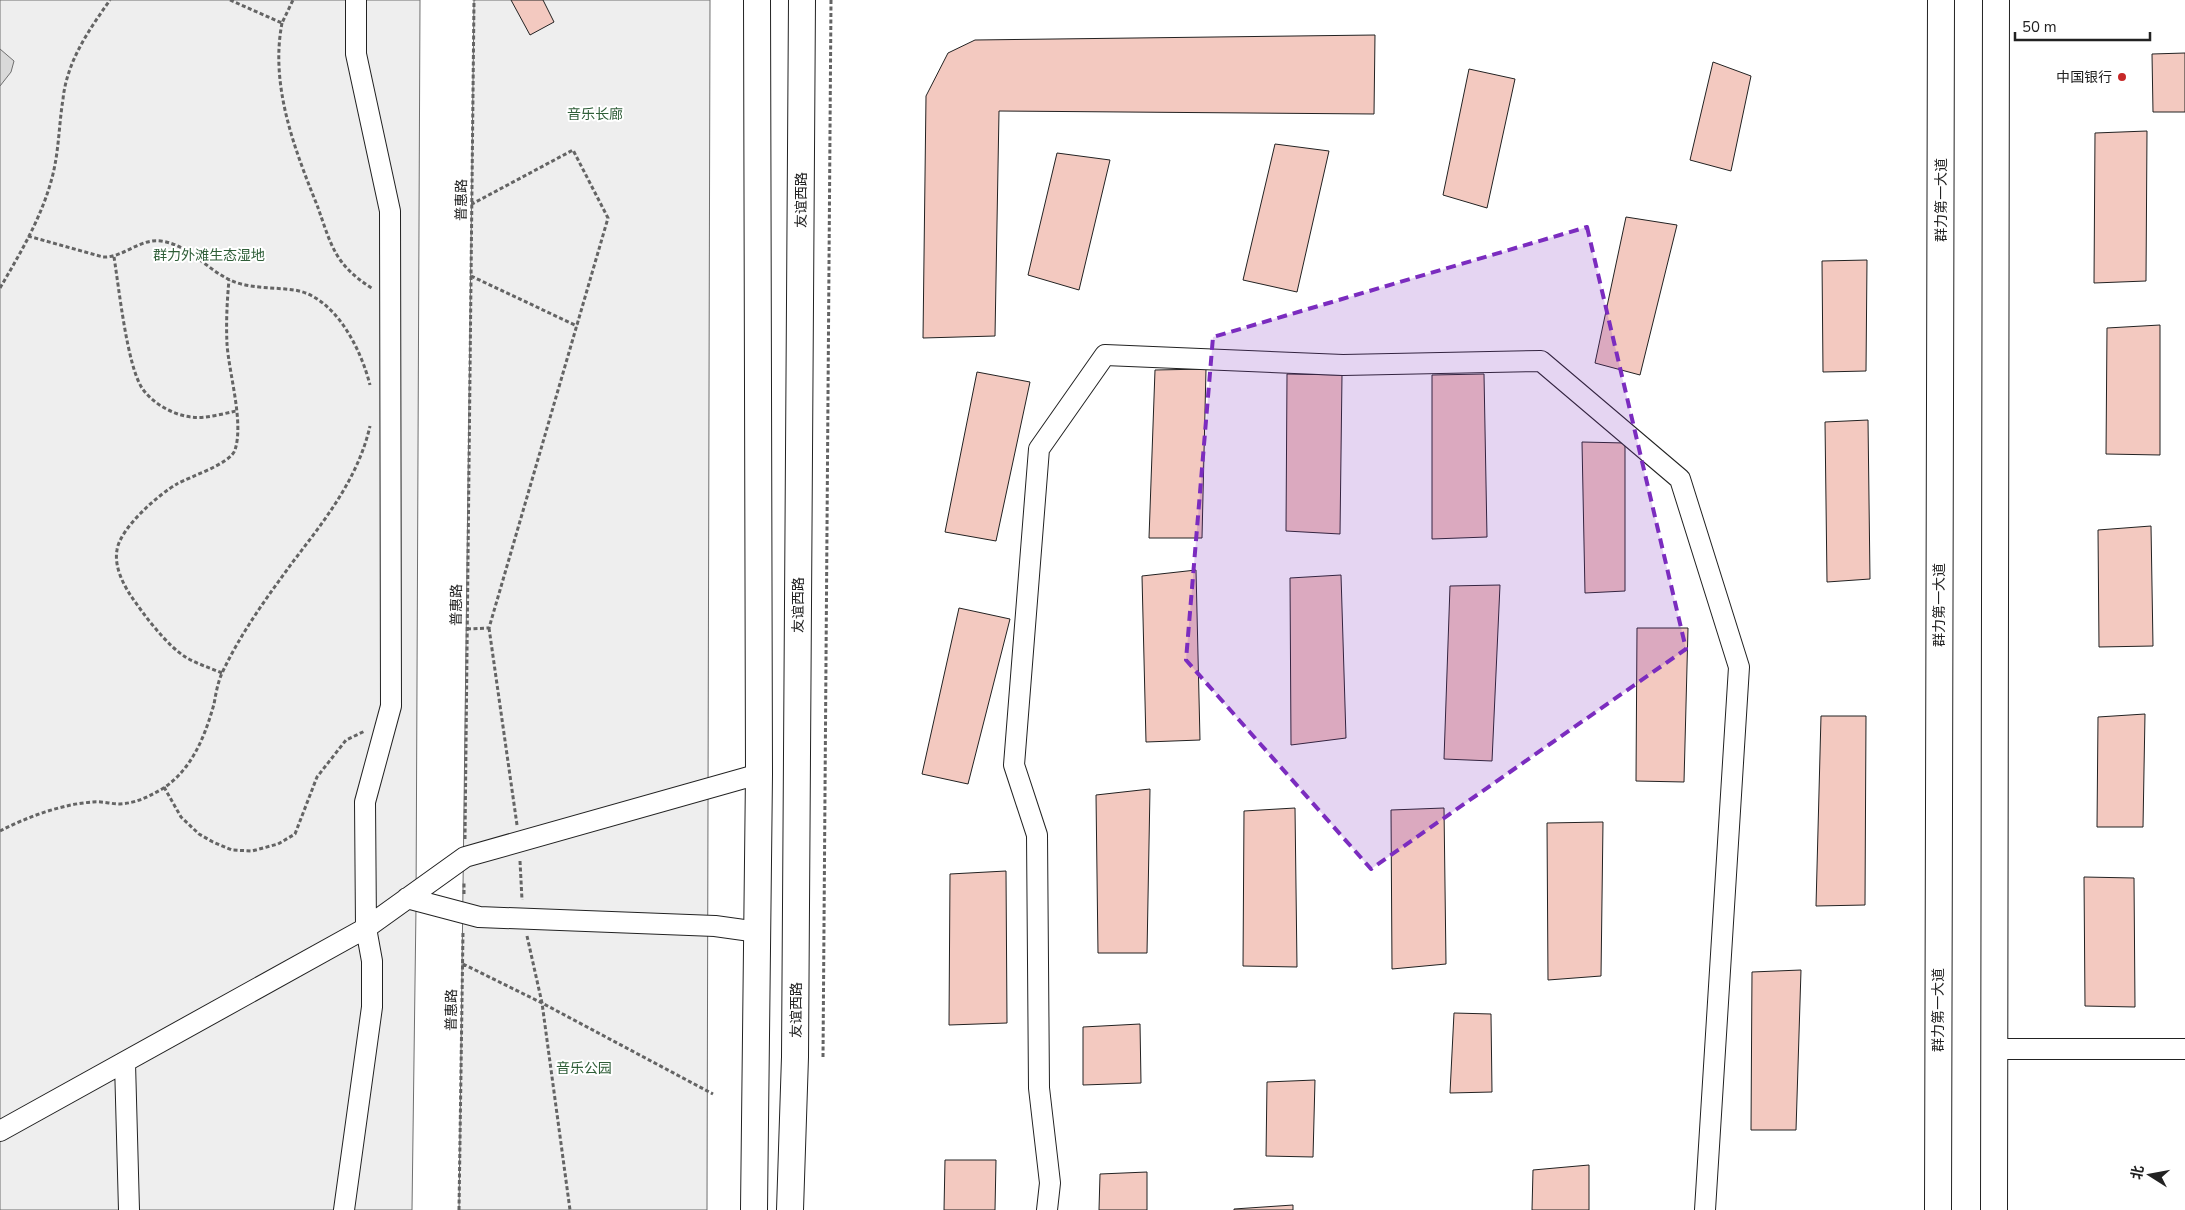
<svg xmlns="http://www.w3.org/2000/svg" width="2185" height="1210" font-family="'Nunito Sans','Noto Sans SC',sans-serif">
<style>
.green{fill:#eee;stroke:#6f6f6f}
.water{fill:#d9d9d9;stroke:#6f6f6f}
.building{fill:#f3c9c0;stroke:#222}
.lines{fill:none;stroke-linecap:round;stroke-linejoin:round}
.minor-casing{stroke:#222;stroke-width:22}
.major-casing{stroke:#222;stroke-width:28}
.path{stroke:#646464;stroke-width:3;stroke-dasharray:4 2.5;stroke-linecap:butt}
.minor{stroke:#fff;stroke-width:20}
.major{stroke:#fff;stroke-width:26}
.marked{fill:#7b2cbf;fill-opacity:0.2;stroke:#7b2cbf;stroke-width:4;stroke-dasharray:10 6;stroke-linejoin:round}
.poi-dot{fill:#c62828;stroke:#fff;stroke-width:2}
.labels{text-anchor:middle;stroke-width:4;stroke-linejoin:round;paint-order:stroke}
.poi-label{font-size:14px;fill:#222;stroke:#fff;text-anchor:end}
.park-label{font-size:14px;fill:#2f5e38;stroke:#fff}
.street-label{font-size:14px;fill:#222;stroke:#fff}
</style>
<rect width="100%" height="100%" fill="#fff"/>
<!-- green -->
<path class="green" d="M0,0H420L416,908L412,1210H0Z
M474,0H710L707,1210H459Z"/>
<!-- water -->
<path class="water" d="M0,49L14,61L11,72L0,86Z"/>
<!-- building -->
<path class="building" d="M511,0H543L554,22L530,35Z
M1375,35L1374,114L999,111L995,336L923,338L926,96L948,53L975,40Z
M2185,53V112H2153L2152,54Z
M1713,62L1751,76L1731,171L1690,160Z
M1469,69L1515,79L1487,208L1443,195Z
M2147,131L2146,281L2094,283L2095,133Z
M1275,144L1329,151L1297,292L1243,280Z
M1057,153L1110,160L1079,290L1028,275Z
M1626,217L1677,225L1640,375L1595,363Z
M1867,260L1866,371L1823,372L1822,261Z
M2160,325V455L2106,454L2107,328Z
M1206,369L1202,538H1149L1155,370Z
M977,372L1030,382L996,541L945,532Z
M1287,374L1342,375L1340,534L1286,531Z
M1484,374L1487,537L1432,539V375Z
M1868,420L1870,579L1827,582L1825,422Z
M1582,442L1625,443V591L1585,593Z
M2151,526L2153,646L2099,647L2098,530Z
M1196,570L1200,740L1146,742L1142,576Z
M1341,575L1346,738L1291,745L1290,578Z
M1500,585L1492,761L1444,759L1450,586Z
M959,608L1010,619L968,784L922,774Z
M1637,628H1688L1684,782L1636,781Z
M2145,714L2143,827H2097L2098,717Z
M1821,716H1866L1865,905L1816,906Z
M1150,789L1147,953H1098L1096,795Z
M1295,808L1297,967L1243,966L1244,811Z
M1444,808L1446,964L1392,969L1391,810Z
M1603,822L1601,976L1548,980L1547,823Z
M1006,871L1007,1023L949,1025L950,874Z
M2084,877L2134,878L2135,1007L2085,1006Z
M1801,970L1796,1130H1751L1752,972Z
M1454,1013L1491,1014L1492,1092L1450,1093Z
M1140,1024L1141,1083L1083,1085V1027Z
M1315,1080L1313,1157L1266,1156L1267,1082Z
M945,1160H996L995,1210H944Z
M1589,1165V1210H1532L1533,1170Z
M1147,1172V1210H1099L1100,1174Z
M1293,1205V1210H1234V1209Z"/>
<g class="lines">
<!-- minor casing -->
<g class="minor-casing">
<path id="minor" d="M407,898L479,917L715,926L758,932
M1994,1049H2185
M125,1063L129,1210
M0,1131L366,928L465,857L759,774
M344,1210L372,1007V961L366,928L365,802L391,706L390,211L356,54V0
M1047,1210L1050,1183L1039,1088L1037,835L1014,765L1039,449L1105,355L1343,365L1541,361L1680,479L1739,667L1705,1210"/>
</g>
<!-- major casing -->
<g class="major-casing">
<path id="major" d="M754,1210L759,774L757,0
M790,1210L795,1057L802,0
M1938,1210L1941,0
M1994,1210L1996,0"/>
</g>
<!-- path -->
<path class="path" d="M230,0L282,23L293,0
M282,23C270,85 294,148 317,205C323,221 328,240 337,255C346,270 359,280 373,289
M28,236L103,257C123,258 140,238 161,241C189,245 205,268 230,280C249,289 273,287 294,290C335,296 361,349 370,385
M114,257C119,288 127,365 142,388C152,403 173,415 191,417C205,419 222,414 236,411
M471,276L577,326
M0,288C21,252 43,215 53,174C59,149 59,124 63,99C67,61 89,30 110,0
M489,628L517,825
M467,629L489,628L608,218L573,150L472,204
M222,673C210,668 198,664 187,658C167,646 144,615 131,596C123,584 114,566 117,550C120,528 159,494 177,484C191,476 230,464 235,450C244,422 229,374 227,344C226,323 227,301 229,280
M164,787L181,817L199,834L213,842L232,850L252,851L278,844L295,834L317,777L346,740L365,731
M0,831C27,817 62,804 93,802C102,801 111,804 120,804C136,803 148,797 162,789C192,770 205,736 214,704C216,693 218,681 223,671C241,633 267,597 292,563C324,521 358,479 370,426
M465,839L474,0
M520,861L522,900
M464,894V881
M527,936L542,1003L570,1210
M463,964L542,1003L713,1094
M823,1057L831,0
M459,1210L463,931"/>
<!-- minor -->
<use href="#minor" class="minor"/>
<!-- major -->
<use href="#major" class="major"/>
</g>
<!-- marked area -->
<path class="marked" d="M1587,227L1686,649L1371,869L1186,660L1213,337Z"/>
<!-- markers -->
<circle class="poi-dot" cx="2122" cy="77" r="5"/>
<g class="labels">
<!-- poi labels -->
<g class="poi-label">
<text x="2112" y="82">中国银行</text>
</g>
<!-- park labels -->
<g class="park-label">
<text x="595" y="119">音乐长廊</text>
<text x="209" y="260">群力外滩生态湿地</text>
<text x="584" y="1073">音乐公园</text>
</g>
<!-- street labels -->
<g class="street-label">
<text transform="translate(461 200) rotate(-89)" y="5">普惠路</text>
<text transform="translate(801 200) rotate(-90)" y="5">友谊西路</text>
<text transform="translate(1941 200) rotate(-90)" y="5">群力第一大道</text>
<text transform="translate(456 605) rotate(-89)" y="5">普惠路</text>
<text transform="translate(798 605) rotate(-90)" y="5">友谊西路</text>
<text transform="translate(1939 605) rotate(-90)" y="5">群力第一大道</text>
<text transform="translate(451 1010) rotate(-89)" y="5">普惠路</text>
<text transform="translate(796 1010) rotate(-90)" y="5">友谊西路</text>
<text transform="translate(1938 1010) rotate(-90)" y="5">群力第一大道</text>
</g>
</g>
<!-- north arrow -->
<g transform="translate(2150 1175) rotate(281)" stroke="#ffffff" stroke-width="4" paint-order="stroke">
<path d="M0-4L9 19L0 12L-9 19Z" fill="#222222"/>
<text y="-8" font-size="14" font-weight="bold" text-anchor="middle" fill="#222222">北</text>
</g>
<!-- scale -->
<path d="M2015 32v8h135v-8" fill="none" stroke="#222222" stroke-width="2.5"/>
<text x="2022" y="32" font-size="15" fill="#222222" stroke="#ffffff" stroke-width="4" paint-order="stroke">50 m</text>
</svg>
